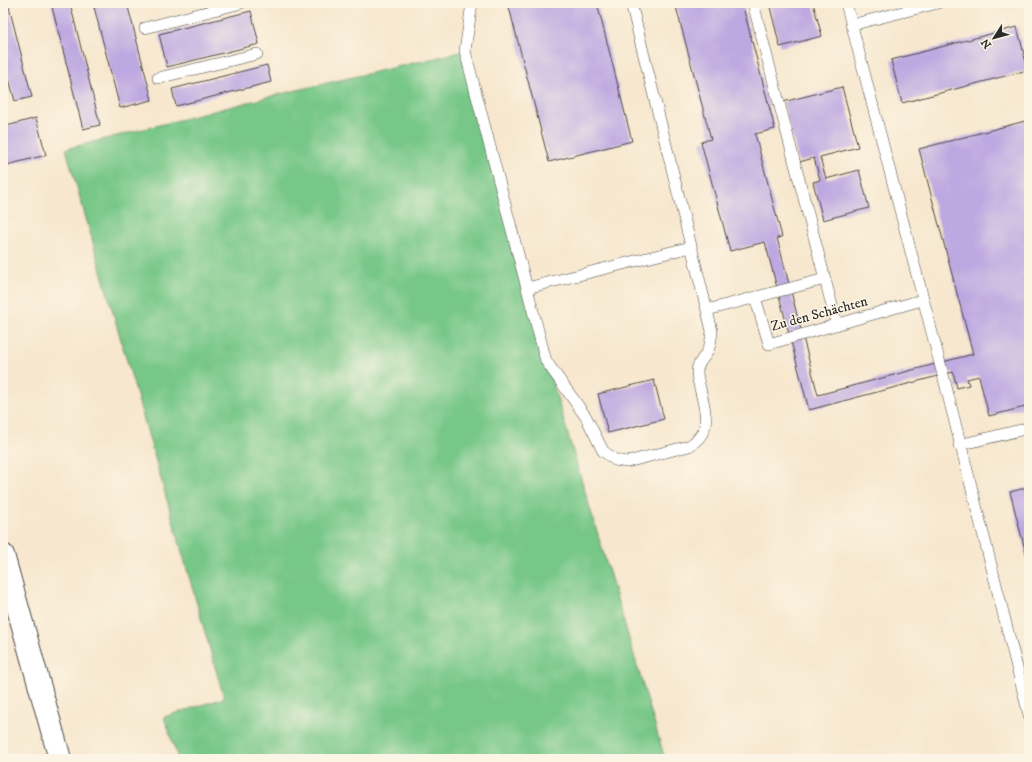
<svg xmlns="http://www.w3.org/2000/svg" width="1032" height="762" font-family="'IM FELL DW Pica',serif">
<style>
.grass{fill:#77c788;stroke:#51795a}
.building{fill:#bda9e1}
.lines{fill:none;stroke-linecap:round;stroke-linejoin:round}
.service-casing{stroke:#4a4743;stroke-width:12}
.tertiary-casing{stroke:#4a4743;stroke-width:24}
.service{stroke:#fff;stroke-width:11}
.tertiary{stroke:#fff;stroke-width:22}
.labels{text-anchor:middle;stroke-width:3;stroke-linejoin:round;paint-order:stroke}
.street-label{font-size:14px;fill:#2b2b2b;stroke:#fcf5e5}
</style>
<rect width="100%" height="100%" fill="#fcf5e5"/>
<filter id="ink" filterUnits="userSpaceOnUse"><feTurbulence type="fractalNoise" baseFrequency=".025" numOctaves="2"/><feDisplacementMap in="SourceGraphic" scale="8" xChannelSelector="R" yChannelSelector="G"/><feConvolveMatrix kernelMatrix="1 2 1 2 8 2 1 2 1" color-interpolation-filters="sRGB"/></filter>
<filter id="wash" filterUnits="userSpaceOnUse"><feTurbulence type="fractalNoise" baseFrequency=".012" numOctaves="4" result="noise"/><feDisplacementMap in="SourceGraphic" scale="16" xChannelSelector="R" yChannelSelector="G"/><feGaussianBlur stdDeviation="0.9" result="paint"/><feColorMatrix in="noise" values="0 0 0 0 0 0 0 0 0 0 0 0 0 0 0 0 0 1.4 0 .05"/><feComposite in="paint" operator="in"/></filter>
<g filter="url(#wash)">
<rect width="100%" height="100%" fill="#f7e7ce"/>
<!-- grass -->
<path class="grass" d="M465,51L546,361L665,759H178L164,717L224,698L66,149L280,94Z"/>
<g id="blocks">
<!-- building -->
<path class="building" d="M3,3H8L32,97L15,101L3,57Z
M51,3H70L100,125L83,129Z
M93,3H127L152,100L120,108Z
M508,3H597L632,141L549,162Z
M675,3H742L775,129L755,134L782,237L777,238L818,395L973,354L919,149L1029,120V406L989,416L979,376L967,379L969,385L957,388L953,372L809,410L765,242L730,251L701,142L711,139Z
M769,3H813L822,36L780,47Z
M251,11L259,44L167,67L159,34Z
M1017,27L1028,70L902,103L891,60Z
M267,65L271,82L176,106L172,89Z
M842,87L858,147L820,157L826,179L859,170L869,208L823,220L813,182L820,180L814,158L799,162L783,102Z
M36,118L46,155L3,166V127Z
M654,380L664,419L608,433L598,394Z
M1029,487V561H1028L1010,492Z"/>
</g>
</g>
<g filter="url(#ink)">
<use href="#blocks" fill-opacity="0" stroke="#4a4743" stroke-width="1"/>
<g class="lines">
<!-- service casing -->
<g class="service-casing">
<path id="service" d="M472,3L465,51L546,361L586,417L603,451L615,460L627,462L689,446C715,430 704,408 699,384C698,380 697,376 697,372C697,362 705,358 708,350C711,344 711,338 712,331L631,3
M753,3L837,325
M846,3L943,375L1029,715
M851,25L938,3
M145,28L241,3
M158,78L257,54
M527,288L691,247
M755,297L769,344L922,300
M707,310L825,279
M959,445L1029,428"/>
</g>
<!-- tertiary casing -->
<g class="tertiary-casing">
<path id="tertiary" d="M3,555L60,759"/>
</g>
<!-- service -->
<use href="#service" class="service"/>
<!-- tertiary -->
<use href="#tertiary" class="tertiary"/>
</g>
</g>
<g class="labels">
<!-- street labels -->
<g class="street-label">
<text transform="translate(819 313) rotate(-15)" y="5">Zu den Schächten</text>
</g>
</g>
<!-- margin -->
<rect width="1032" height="762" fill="none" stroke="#fcf5e5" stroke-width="16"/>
<!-- north arrow -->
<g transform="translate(994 38) rotate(234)" stroke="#fcf5e5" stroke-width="3" paint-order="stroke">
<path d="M0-3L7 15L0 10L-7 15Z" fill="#2b2b2b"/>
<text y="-6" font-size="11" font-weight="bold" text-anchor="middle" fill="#2b2b2b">N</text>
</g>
</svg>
